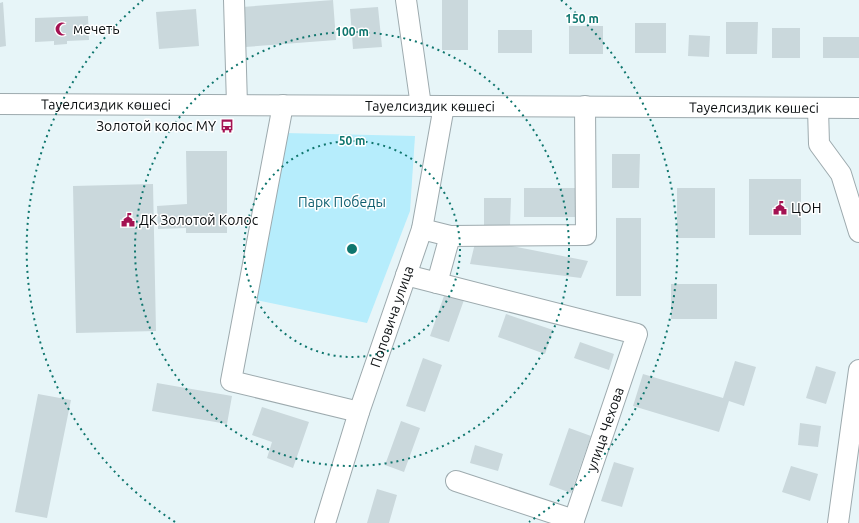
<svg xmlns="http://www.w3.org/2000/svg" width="859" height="523" font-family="Ubuntu,sans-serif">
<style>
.green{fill:#b6edfc}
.building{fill:#cad8dc}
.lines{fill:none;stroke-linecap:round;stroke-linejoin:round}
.minor-casing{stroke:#9daaae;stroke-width:22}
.minor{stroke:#fff;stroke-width:20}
.ring{fill:none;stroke:#0f766e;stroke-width:2;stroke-dasharray:2 4}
.labels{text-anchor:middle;stroke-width:3;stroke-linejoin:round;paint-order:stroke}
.poi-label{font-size:14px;fill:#0b0f11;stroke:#fff;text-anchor:start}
.street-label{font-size:14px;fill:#0b0f11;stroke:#fff}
.park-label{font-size:14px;fill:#0f5e6f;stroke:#fff}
.centre{fill:#0f766e;stroke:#fff;stroke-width:2}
.ring-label{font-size:12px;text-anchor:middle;font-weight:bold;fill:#0f766e;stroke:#fff;stroke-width:3;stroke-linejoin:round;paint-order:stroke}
</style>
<rect width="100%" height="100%" fill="#e7f5f8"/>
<!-- green -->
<path class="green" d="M285,133L415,136L410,211L367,323L256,300Z"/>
<!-- building -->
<path class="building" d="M333,0L336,40L245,47L242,7Z
M442,0H468V50H442Z
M3,2L6,46L0,47V3Z
M378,7L382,47L353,49L350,9Z
M196,9L199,46L159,49L156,12Z
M88,16L89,40L67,41V44L54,45V41L35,42V18Z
M726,22H758L757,54H726Z
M635,23H666V53H635Z
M569,26H603V54H569Z
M772,28H800V58H772Z
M498,30H532V53H498Z
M689,35L710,36L709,57L688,56Z
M823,37H859V58H823Z
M186,151H227V233H186V228L158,229L157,206L187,204Z
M612,154H640L639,188H612Z
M749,179H801V235H749Z
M153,184L156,331L76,333L73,186Z
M524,188H577V217H524Z
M677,188H715V238H677Z
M484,198H511L510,226H484Z
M616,218H641V296H616Z
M476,239L588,261L581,278L470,264Z
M671,284H717V319H671Z
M445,293L464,300L449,342L430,336Z
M506,314L553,330L545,354L498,337Z
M580,342L614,354L609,370L574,358Z
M423,358L442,365L425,412L406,406Z
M735,361L756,367L744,406L729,401L719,432L633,406L643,374L723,398Z
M816,366L836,372L826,404L806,398Z
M157,383L232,396L227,424L152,411Z
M38,394L71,400L47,518L15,512Z
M262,407L309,422L293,468L267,458L272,442L252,435Z
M401,421L420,428L404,472L385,465Z
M800,423L821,426L818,447L798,445Z
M569,428L591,436L571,493L549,485Z
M475,445L503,454L498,471L470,463Z
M614,462L634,468L622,507L601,501Z
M791,466L818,474L810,501L782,492Z
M377,489L397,495L389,523H367Z"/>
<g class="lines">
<!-- minor casing -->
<g class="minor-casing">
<g id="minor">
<path d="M234,0L237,105"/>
<path d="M406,0L421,106"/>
<path id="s1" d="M0,104L859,108"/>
<path d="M283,105L231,381L359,412"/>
<path d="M818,108L819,144L841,174L859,232"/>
<path d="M422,229L450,236L586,235L585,106"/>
<path d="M406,275L637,334L573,523"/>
<path d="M437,283L450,236"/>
<path d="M456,481L574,520"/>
<path id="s2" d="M325,523L359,412L422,229L444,106"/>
<path d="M838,523L859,370"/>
</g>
</g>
<!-- minor -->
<use href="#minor" class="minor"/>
</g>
<!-- distance rings -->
<g class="ring">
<circle cx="352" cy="249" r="108"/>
<circle cx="352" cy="249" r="217"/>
<path d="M175 522A325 325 0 0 1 143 0M561 0A325 325 0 0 1 529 522"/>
</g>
<!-- icons -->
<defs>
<g id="mosque-bare" transform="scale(1.08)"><path d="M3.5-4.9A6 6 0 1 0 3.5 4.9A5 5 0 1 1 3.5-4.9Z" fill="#a41252" stroke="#fff" stroke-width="2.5" paint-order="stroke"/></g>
<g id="bus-bare" transform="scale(1.08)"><path d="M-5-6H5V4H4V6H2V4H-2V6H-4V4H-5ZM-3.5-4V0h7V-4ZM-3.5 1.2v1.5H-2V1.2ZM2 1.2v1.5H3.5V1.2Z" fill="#a41252" stroke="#fff" stroke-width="2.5" paint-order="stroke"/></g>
<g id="civic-bare" transform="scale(1.08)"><path d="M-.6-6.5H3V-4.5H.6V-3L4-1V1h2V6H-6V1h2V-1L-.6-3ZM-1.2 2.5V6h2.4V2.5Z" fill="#a41252" stroke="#fff" stroke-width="2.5" paint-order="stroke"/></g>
</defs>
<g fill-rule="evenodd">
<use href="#mosque-bare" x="62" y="29"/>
<use href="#bus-bare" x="227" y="126"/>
<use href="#civic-bare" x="780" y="208"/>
<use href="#civic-bare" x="128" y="220"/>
</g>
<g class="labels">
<!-- poi labels -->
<g class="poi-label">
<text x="73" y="34">мечеть</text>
<text x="216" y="131" text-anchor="end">Золотой колос МҮ</text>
<text x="791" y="213">ЦОН</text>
<text x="139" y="225">ДК Золотой Колос</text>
</g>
<!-- street labels -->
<g class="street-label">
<text dy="5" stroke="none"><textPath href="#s1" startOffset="106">Тауелсиздик көшесі</textPath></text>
<text dy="5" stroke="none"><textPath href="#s1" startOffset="430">Тауелсиздик көшесі</textPath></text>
<text dy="5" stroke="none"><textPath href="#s1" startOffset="754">Тауелсиздик көшесі</textPath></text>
<text dy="5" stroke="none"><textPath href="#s2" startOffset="217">Поповича улица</textPath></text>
<text transform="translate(605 429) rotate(-71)" y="5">улица Чехова</text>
</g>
<!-- park labels -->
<g class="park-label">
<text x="342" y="207">Парк Победы</text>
</g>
</g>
<circle cx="352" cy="249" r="6" class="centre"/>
<g class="ring-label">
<text x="582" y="23">150 m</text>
<text x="352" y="36">100 m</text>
<text x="352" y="145">50 m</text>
</g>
</svg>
